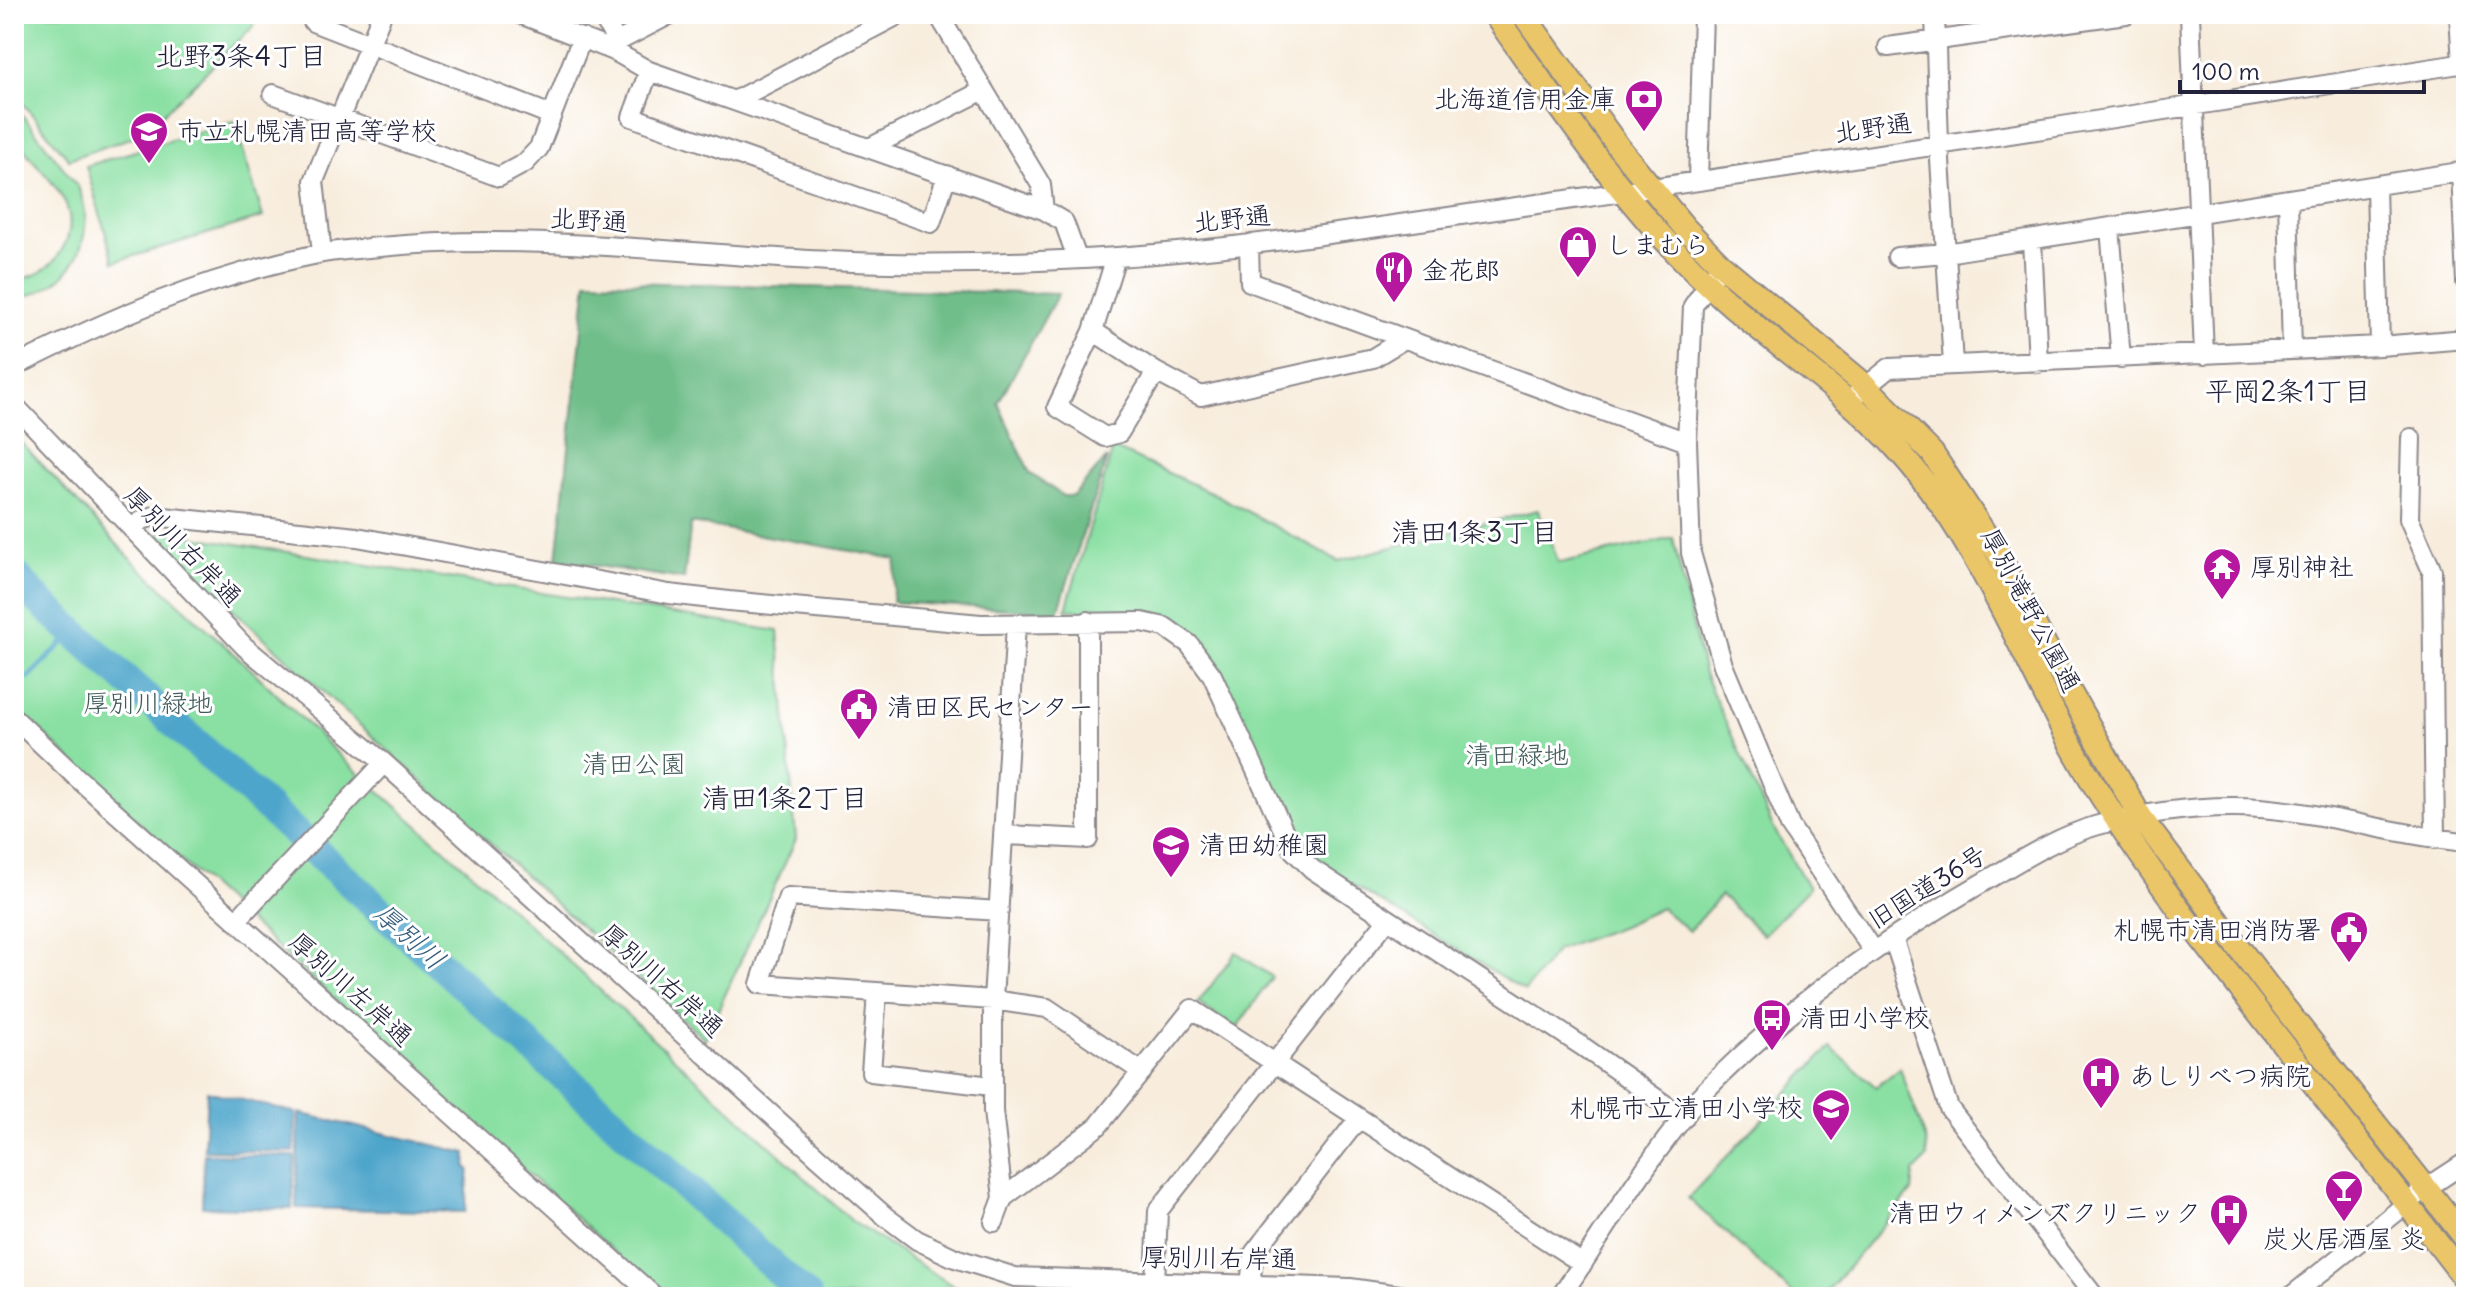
<svg xmlns="http://www.w3.org/2000/svg" width="2480" height="1311" font-family="Delius,'Klee One',sans-serif">
<style>
.green{fill:#8ae0a3;stroke:#56816f;stroke-width:2}
.forest{fill:#6fbe89;stroke:#487062;stroke-width:2}
.water{fill:#4ea5cb;stroke:#386483;stroke-width:2}
.lines{fill:none;stroke-linecap:round;stroke-linejoin:round}
.stream{stroke:#4ea5cb;stroke-width:5}
.river{stroke:#4ea5cb;stroke-width:30}
.minor-casing{stroke:#8d888c;stroke-width:22}
.major-casing{stroke:#8d888c;stroke-width:26}
.minor{stroke:#fff;stroke-width:18}
.major{stroke:#eac669;stroke-width:22}
.labels{text-anchor:middle;stroke-width:6;stroke-linejoin:round;paint-order:stroke}
.poi-label{font-size:26px;fill:#22223b;stroke:#fff;text-anchor:start}
.street-label{font-size:26px;fill:#22223b;stroke:#fff}
.park-label{font-size:26px;fill:#415b5a;stroke:#fff}
.neighbourhood-label{font-size:28px;fill:#22223b;stroke:#fff}
.water-label{font-size:28px;font-style:italic;fill:#365d7c;stroke:#fff}
</style>
<rect width="100%" height="100%" fill="#fff"/>
<filter id="ink" filterUnits="userSpaceOnUse"><feTurbulence type="fractalNoise" baseFrequency=".0125" numOctaves="2"/><feDisplacementMap in="SourceGraphic" scale="16" xChannelSelector="R" yChannelSelector="G"/><feConvolveMatrix kernelMatrix="1 2 1 2 8 2 1 2 1" color-interpolation-filters="sRGB"/></filter>
<filter id="wash" filterUnits="userSpaceOnUse"><feTurbulence type="fractalNoise" baseFrequency=".006" numOctaves="4" result="noise"/><feDisplacementMap in="SourceGraphic" scale="32" xChannelSelector="R" yChannelSelector="G"/><feGaussianBlur stdDeviation="1.8" result="paint"/><feColorMatrix in="noise" values="0 0 0 0 0 0 0 0 0 0 0 0 0 0 0 0 0 1.4 0 .05"/><feComposite in="paint" operator="in"/></filter>
<g filter="url(#wash)">
<rect width="100%" height="100%" fill="#f8eddd"/>
<!-- green -->
<path class="green" d="M14,14H253L254,26L142,134L69,159L14,93Z
M14,104L78,187C100,238 70,293 14,298V280C33,278 50,269 60,253C93,202 34,173 15,135C12,127 14,113 14,104Z
M234,121L263,217L114,262L86,166Z
M14,435L133,561L254,672L346,762L492,891L853,1222L969,1296L989,1297H664L99,786L14,706Z
M1113,448L1217,495L1338,561L1538,510L1559,563L1673,538L1704,674L1774,829L1809,888L1763,935L1721,895L1689,931L1661,908L1622,926L1557,950L1525,991L1314,861L1265,775L1215,660L1152,612L1102,613L1066,609Z
M163,532L778,631L796,839L705,1039L152,536Z
M1236,952L1272,977L1236,1029L1198,1003Z
M1830,1047L1876,1087L1900,1068L1926,1140L1927,1158L1914,1172L1912,1191L1823,1297H1796L1688,1198Z"/>
<!-- forest -->
<path class="forest" d="M587,281L1058,294L998,403L1030,473L1063,496H1073L1107,458L1058,612L892,602L896,559L691,523L684,579L557,560Z"/>
<!-- water -->
<path class="water" d="M207,1091L296,1113L294,1152L204,1150Z
M299,1113L467,1153L466,1168L469,1169L465,1212L296,1208Z
M204,1154L295,1156L292,1209L202,1207Z"/>
<g class="lines">
<!-- stream -->
<path class="stream" d="M28,678L74,632"/>
<!-- river -->
<path class="river" d="M14,574L37,599L807,1297"/>
</g>
</g>
<g filter="url(#ink)">
<g class="lines">
<!-- minor casing -->
<g class="minor-casing">
<path id="minor" d="M520,14L614,51L649,71L1044,210L1064,222L1077,258
M601,14L617,42L614,51
M938,14L1041,185L1044,210
M1935,14L1939,144L1953,364
M2190,14L2204,355
M2459,14L2462,64
M313,22L551,115
M617,42L671,14
M1888,47L2126,14
M649,71L632,117L931,223L947,175
M273,94L499,177L525,163L539,148L582,38
M736,100L900,14
M869,148L984,90
M2461,172L2466,282
M1698,181L1703,14
M2376,186L2380,346
M2288,199L2292,350
M2110,228L2121,359
M2032,240L2038,363
M1249,244L1250,282L1687,442
M322,253L314,181L382,14
M1116,257L1093,331L1156,372L1201,396L1373,358L1404,339
M1897,257L1946,253L2466,171
M1721,265L1693,306L1687,442L1691,553L1723,665L1790,826L1873,951
M1093,331L1057,407L1105,437L1119,433L1156,372
M14,367C112,317 209,276 318,254C338,250 359,249 380,247C529,232 680,254 829,261C925,266 1021,263 1117,257C1275,246 1431,218 1588,197C1881,156 2174,108 2466,63
M1857,394L1889,368L2380,346L2466,339
M14,405L245,647L384,763L817,1156L886,1217L917,1240L955,1258L1015,1277L1350,1288L1413,1297
M2411,438L2409,519L2432,571L2435,839
M132,529L142,520L154,516L357,537L669,594L729,601L981,624L1142,622L1165,627L1189,644L1212,675L1285,834L1294,851L1312,869L1582,1046L1684,1118
M14,718L73,774L655,1297
M1005,835L1088,839V621
M999,911L788,897L760,984L993,1000L1047,1008L1142,1072
M236,921L384,763
M1893,938L1949,1108L2095,1297
M877,994L871,1072L992,1086
M1003,1198L1098,1126L1192,1009L1583,1264
M994,1222L1003,1198L993,1111V1000L1016,624
M1155,1283L1158,1211L1387,920
M1250,1284L1254,1253L1359,1118
M1560,1297C1599,1241 1633,1181 1676,1127C1684,1118 1690,1107 1698,1098C1781,1011 1883,940 1987,880C2021,860 2057,837 2095,826C2135,814 2191,807 2233,807C2311,807 2388,835 2466,842
M2290,1297L2425,1189L2466,1162"/>
</g>
<!-- major casing -->
<g class="major-casing">
<path id="major" d="M1494,14C1561,108 1624,205 1708,284C1769,343 1842,387 1899,451C1975,535 2017,645 2070,743C2103,804 2143,859 2183,915L2466,1280
M1523,14L1620,149L1685,228L1721,265L1865,385L1932,453L1997,552L2066,685L2141,818L2273,993L2466,1239"/>
</g>
<!-- minor -->
<use href="#minor" class="minor"/>
<!-- major -->
<use href="#major" class="major"/>
</g>
</g>
<!-- icons -->
<defs>
<g id="bank-pin" transform="scale(2)"><path d="M0 17L-7.5 6A9.5 9.5 0 1 1 7.5 6Z" fill="#b5179e" stroke="#fff"/><path d="M-6-4H6V4H-6ZM0-2.3a2.3 2.3 0 1 0 0 4.6a2.3 2.3 0 1 0 0-4.6Z" fill="#fff"/></g>
<g id="school-pin" transform="scale(2)"><path d="M0 17L-7.5 6A9.5 9.5 0 1 1 7.5 6Z" fill="#b5179e" stroke="#fff"/><path d="M0-5L7-2L0 1L-7-2ZM-4 1L0 2.5L4 1V4Q0 6-4 4Z" fill="#fff"/></g>
<g id="shop-pin" transform="scale(2)"><path d="M0 17L-7.5 6A9.5 9.5 0 1 1 7.5 6Z" fill="#b5179e" stroke="#fff"/><path d="M-5-2.5h2.3a2.7 3.5 0 0 1 5.4 0H5L5.5 6h-11ZM-1.5-2.5h3a1.5 2.3 0 0 0-3 0Z" fill="#fff"/></g>
<g id="restaurant-pin" transform="scale(2)"><path d="M0 17L-7.5 6A9.5 9.5 0 1 1 7.5 6Z" fill="#b5179e" stroke="#fff"/><path d="M-5-6h1v4h1v-4h1v4h1v-4h1v5L-1.5 .5V6h-2V.5L-5-1ZM5-6V6H3V1.5H1.5Q1.5-4 5-6Z" fill="#fff"/></g>
<g id="temple-pin" transform="scale(2)"><path d="M0 17L-7.5 6A9.5 9.5 0 1 1 7.5 6Z" fill="#b5179e" stroke="#fff"/><path d="M0-6L5-2H3V0L6.5 2.5H4V6H1.5V3h-3V6H-4V2.5H-6.5L-3 0V-2H-5Z" fill="#fff"/></g>
<g id="civic-pin" transform="scale(2)"><path d="M0 17L-7.5 6A9.5 9.5 0 1 1 7.5 6Z" fill="#b5179e" stroke="#fff"/><path d="M-.6-6.5H3V-4.5H.6V-3L4-1V1h2V6H-6V1h2V-1L-.6-3ZM-1.2 2.5V6h2.4V2.5Z" fill="#fff"/></g>
<g id="bus-pin" transform="scale(2)"><path d="M0 17L-7.5 6A9.5 9.5 0 1 1 7.5 6Z" fill="#b5179e" stroke="#fff"/><path d="M-5-6H5V4H4V6H2V4H-2V6H-4V4H-5ZM-3.5-4V0h7V-4ZM-3.5 1.2v1.5H-2V1.2ZM2 1.2v1.5H3.5V1.2Z" fill="#fff"/></g>
<g id="hospital-pin" transform="scale(2)"><path d="M0 17L-7.5 6A9.5 9.5 0 1 1 7.5 6Z" fill="#b5179e" stroke="#fff"/><path d="M-5-5h3v3.5h4V-5h3V5h-3V1.5h-4V5h-3Z" fill="#fff"/></g>
<g id="bar-pin" transform="scale(2)"><path d="M0 17L-7.5 6A9.5 9.5 0 1 1 7.5 6Z" fill="#b5179e" stroke="#fff"/><path d="M-6-5H6L.8 .8V4.5H3.5V6h-7V4.5H-.8V.8Z" fill="#fff"/></g>
</defs>
<g fill-rule="evenodd">
<use href="#bank-pin" x="1644" y="99"/>
<use href="#school-pin" x="149" y="131"/>
<use href="#shop-pin" x="1578" y="245"/>
<use href="#restaurant-pin" x="1394" y="270"/>
<use href="#temple-pin" x="2222" y="567"/>
<use href="#civic-pin" x="859" y="707"/>
<use href="#school-pin" x="1171" y="845"/>
<use href="#civic-pin" x="2349" y="930"/>
<use href="#bus-pin" x="1772" y="1018"/>
<use href="#hospital-pin" x="2101" y="1076"/>
<use href="#school-pin" x="1831" y="1108"/>
<use href="#bar-pin" x="2344" y="1189"/>
<use href="#hospital-pin" x="2229" y="1213"/>
</g>
<g class="labels">
<!-- poi labels -->
<g class="poi-label">
<text x="1616" y="108" text-anchor="end">北海道信用金庫</text>
<text x="177" y="140">市立札幌清田高等学校</text>
<text x="1606" y="254">しまむら</text>
<text x="1422" y="279">金花郎</text>
<text x="2250" y="576">厚別神社</text>
<text x="887" y="716">清田区民センター</text>
<text x="1199" y="854">清田幼稚園</text>
<text x="2321" y="939" text-anchor="end">札幌市清田消防署</text>
<text x="1800" y="1027">清田小学校</text>
<text x="2129" y="1085">あしりべつ病院</text>
<text x="1803" y="1117" text-anchor="end">札幌市立清田小学校</text>
<text x="2201" y="1222" text-anchor="end">清田ウィメンズクリニック</text>
<text x="2344" y="1248" text-anchor="middle">炭火居酒屋 炎</text>
</g>
<!-- street labels -->
<g class="street-label">
<text transform="translate(1873 128) rotate(-8)" y="9">北野通</text>
<text transform="translate(1232 219) rotate(-6)" y="9">北野通</text>
<text transform="translate(589 220) rotate(3)" y="9">北野通</text>
<text transform="translate(183 546) rotate(46)" y="9">厚別川右岸通</text>
<text transform="translate(2031 610) rotate(62)" y="9">厚別滝野公園通</text>
<text transform="translate(1927 887) rotate(-32)" y="9">旧国道36号</text>
<text transform="translate(662 980) rotate(42)" y="9">厚別川右岸通</text>
<text transform="translate(351 989) rotate(42)" y="9">厚別川左岸通</text>
<text transform="translate(1219 1258) rotate(1)" y="9">厚別川右岸通</text>
</g>
<!-- park labels -->
<g class="park-label">
<text x="148" y="712">厚別川緑地</text>
<text x="1517" y="764">清田緑地</text>
<text x="634" y="773">清田公園</text>
</g>
<!-- neighbourhood labels -->
<g class="neighbourhood-label">
<text x="241" y="66">北野3条4丁目</text>
<text x="2288" y="401">平岡2条1丁目</text>
<text x="1475" y="542">清田1条3丁目</text>
<text x="785" y="808">清田1条2丁目</text>
</g>
<!-- water labels -->
<g class="water-label">
<text transform="translate(410 936) rotate(42)" y="10">厚別川</text>
</g>
</g>
<!-- margin -->
<rect width="2480" height="1311" fill="none" stroke="#fff" stroke-width="48"/>
<!-- scale -->
<path d="M2180 80v12h244v-12" fill="none" stroke="#22223b" stroke-width="4"/>
<text x="2192" y="80" font-size="24" fill="#22223b" stroke="#ffffff" stroke-width="6" paint-order="stroke">100 m</text>
</svg>
